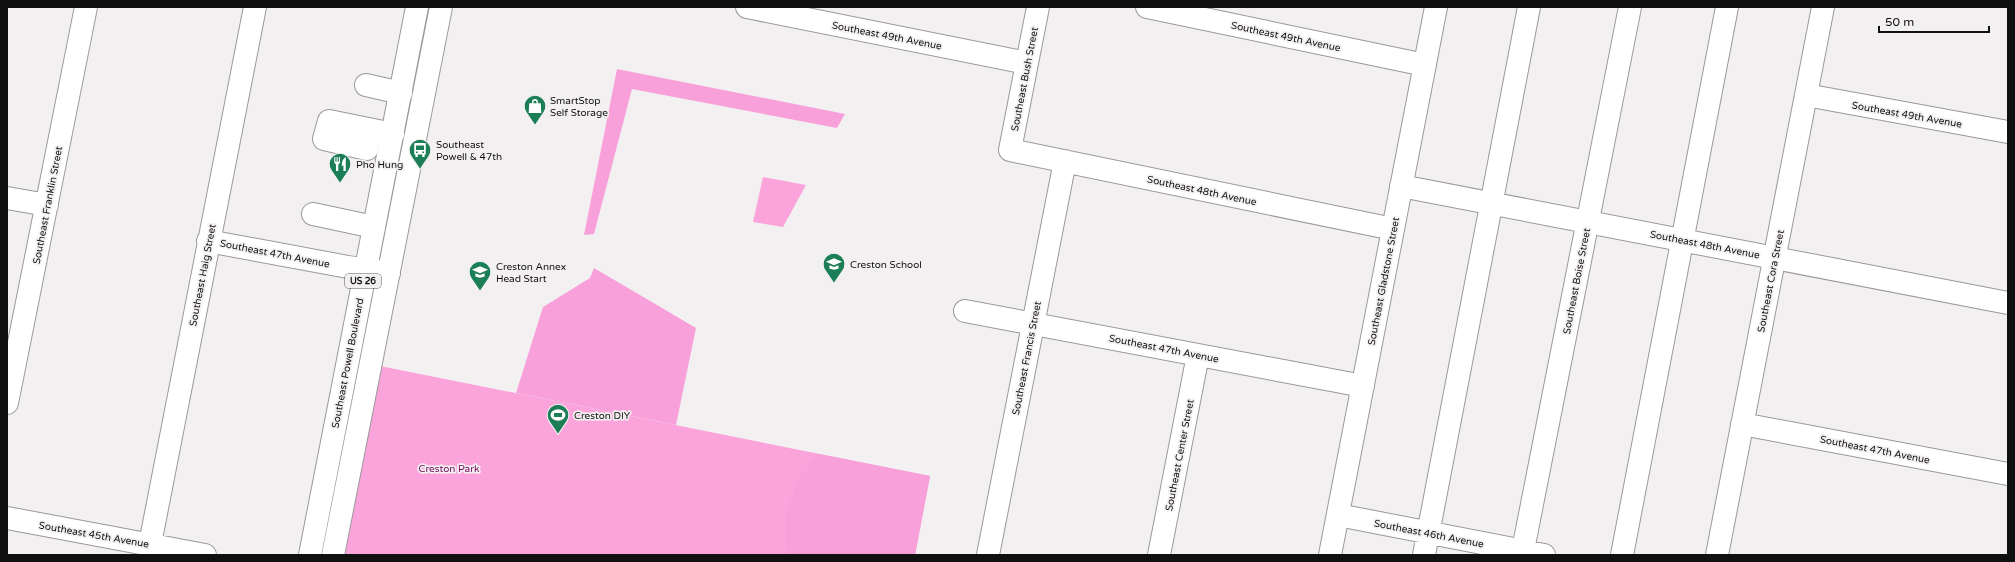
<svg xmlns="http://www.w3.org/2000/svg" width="2015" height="562" font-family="'Varela Round',sans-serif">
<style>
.green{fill:#faa4db}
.forest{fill:#f8a0d9}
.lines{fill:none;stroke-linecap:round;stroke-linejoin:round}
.minor-casing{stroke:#9b989a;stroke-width:24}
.major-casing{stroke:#9b989a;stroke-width:24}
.minor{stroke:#fff;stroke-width:22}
.major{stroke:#fff;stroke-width:22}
.labels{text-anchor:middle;stroke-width:3.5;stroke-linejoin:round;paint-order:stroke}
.shield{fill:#f3f0f2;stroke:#555354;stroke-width:1}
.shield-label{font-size:9px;font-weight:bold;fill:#111011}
.street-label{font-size:10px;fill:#111011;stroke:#f3f0f2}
.poi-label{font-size:10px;fill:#111011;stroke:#f3f0f2;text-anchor:start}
.park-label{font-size:10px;fill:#730859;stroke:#f3f0f2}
</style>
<rect width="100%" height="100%" fill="#f3f0f2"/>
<!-- green -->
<path class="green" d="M763,177L806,185L783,227L753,222Z
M380,366L930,476L915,555H343Z"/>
<!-- forest -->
<path class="forest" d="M617,69L845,114L837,128L632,89L594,234L584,235Z
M594,268L696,328L676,425L516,393L543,307L590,278Z
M819,454L930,476L915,555H787L785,515L800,477Z"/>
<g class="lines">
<!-- minor casing -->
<g class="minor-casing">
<path id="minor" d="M747,7L1027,63
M1038,7L1010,150L1393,229
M1147,7L1425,65
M366,85L401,93
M1806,95L2008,132
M371,130L367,149L324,139L329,121L393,134
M1401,186L2008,303
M7,198L47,205
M313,214L374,227
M208,241L348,267L389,273
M965,311L1363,386
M7,403L86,7
M1742,424L2008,474
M1338,515L1544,555
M7,518L205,555
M150,544L255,7
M988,555L1065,161
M1159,555L1198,355
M1330,555L1436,7
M1424,555L1529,7
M1522,555L1630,7
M1622,555L1727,7
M1717,555L1823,7"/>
</g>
<!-- major casing -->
<g class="major-casing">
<path id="major" d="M310,555L417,7
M333,555L441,7"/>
</g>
<!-- minor -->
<use href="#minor" class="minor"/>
<!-- major -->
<use href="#major" class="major"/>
</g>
<!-- icons -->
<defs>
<g id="shop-pin" transform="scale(1.15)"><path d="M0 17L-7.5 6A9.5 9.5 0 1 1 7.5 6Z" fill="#1b7e57" stroke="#f3f0f2"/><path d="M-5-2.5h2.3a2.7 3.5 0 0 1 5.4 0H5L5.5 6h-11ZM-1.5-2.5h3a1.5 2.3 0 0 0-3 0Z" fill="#fff"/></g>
<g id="bus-pin" transform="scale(1.15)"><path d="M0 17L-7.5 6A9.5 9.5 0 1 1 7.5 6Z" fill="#1b7e57" stroke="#f3f0f2"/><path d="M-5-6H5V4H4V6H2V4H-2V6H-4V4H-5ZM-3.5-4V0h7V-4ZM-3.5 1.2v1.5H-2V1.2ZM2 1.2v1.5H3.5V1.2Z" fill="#fff"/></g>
<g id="restaurant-pin" transform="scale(1.15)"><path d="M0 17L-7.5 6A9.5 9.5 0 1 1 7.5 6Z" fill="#1b7e57" stroke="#f3f0f2"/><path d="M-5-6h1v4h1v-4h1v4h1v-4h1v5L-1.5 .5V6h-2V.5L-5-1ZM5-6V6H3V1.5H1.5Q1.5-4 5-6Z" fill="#fff"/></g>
<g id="school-pin" transform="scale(1.15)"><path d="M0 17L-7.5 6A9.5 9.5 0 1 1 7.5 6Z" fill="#1b7e57" stroke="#f3f0f2"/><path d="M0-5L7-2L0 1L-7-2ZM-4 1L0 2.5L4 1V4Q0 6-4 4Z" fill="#fff"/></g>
<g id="stadium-pin" transform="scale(1.15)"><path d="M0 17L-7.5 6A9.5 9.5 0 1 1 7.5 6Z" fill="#1b7e57" stroke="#f3f0f2"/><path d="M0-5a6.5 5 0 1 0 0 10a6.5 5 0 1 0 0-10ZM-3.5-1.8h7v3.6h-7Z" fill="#fff"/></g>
</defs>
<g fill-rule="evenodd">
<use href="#shop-pin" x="535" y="106"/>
<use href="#bus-pin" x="420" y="150"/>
<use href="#restaurant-pin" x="340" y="164"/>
<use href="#school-pin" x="834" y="264"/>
<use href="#school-pin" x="480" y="272"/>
<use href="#stadium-pin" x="558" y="415"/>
</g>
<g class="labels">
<!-- shield labels -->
<rect class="shield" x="345" y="274" width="36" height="14" rx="3"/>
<g class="shield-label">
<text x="363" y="284">US 26</text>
</g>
<!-- street labels -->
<g class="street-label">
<text transform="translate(887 35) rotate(11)" y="4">Southeast 49th Avenue</text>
<text transform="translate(1286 36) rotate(12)" y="4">Southeast 49th Avenue</text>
<text transform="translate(1024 79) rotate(-79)" y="4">Southeast Bush Street</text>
<text transform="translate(1907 114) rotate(10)" y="4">Southeast 49th Avenue</text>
<text transform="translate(1202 190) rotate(12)" y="4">Southeast 48th Avenue</text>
<text transform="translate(47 205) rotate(-79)" y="4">Southeast Franklin Street</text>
<text transform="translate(1705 244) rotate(11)" y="4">Southeast 48th Avenue</text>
<text transform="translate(275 253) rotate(11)" y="4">Southeast 47th Avenue</text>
<text transform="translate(202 275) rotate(-79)" y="4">Southeast Haig Street</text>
<text transform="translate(1383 281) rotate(-79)" y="4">Southeast Gladstone Street</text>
<text transform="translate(1576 281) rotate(-79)" y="4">Southeast Boise Street</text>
<text transform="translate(1770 281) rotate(-79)" y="4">Southeast Cora Street</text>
<text transform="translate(1164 348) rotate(11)" y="4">Southeast 47th Avenue</text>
<text transform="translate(1026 358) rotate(-79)" y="4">Southeast Francis Street</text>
<text transform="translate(347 363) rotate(-79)" y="4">Southeast Powell Boulevard</text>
<text transform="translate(1875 449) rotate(11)" y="4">Southeast 47th Avenue</text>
<text transform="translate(1179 455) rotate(-79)" y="4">Southeast Center Street</text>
<text transform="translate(1429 533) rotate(11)" y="4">Southeast 46th Avenue</text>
<text transform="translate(94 534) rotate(10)" y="4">Southeast 45th Avenue</text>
</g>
<!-- poi labels -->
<g class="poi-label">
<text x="550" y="104">SmartStop<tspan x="550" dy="12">Self Storage</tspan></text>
<text x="436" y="148">Southeast<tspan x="436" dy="12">Powell &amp; 47th</tspan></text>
<text x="356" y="168">Pho Hung</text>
<text x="850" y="268">Creston School</text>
<text x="496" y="270">Creston Annex<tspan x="496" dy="12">Head Start</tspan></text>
<text x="574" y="419">Creston DIY</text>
</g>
<!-- park labels -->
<g class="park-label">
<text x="449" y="472">Creston Park</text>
</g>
</g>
<!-- border -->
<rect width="2015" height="562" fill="none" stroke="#111011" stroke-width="16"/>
<!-- scale -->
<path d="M1879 26v6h110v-6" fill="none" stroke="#111011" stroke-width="2"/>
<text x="1885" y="26" font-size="12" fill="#111011" stroke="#f3f0f2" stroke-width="3" paint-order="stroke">50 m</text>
</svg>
